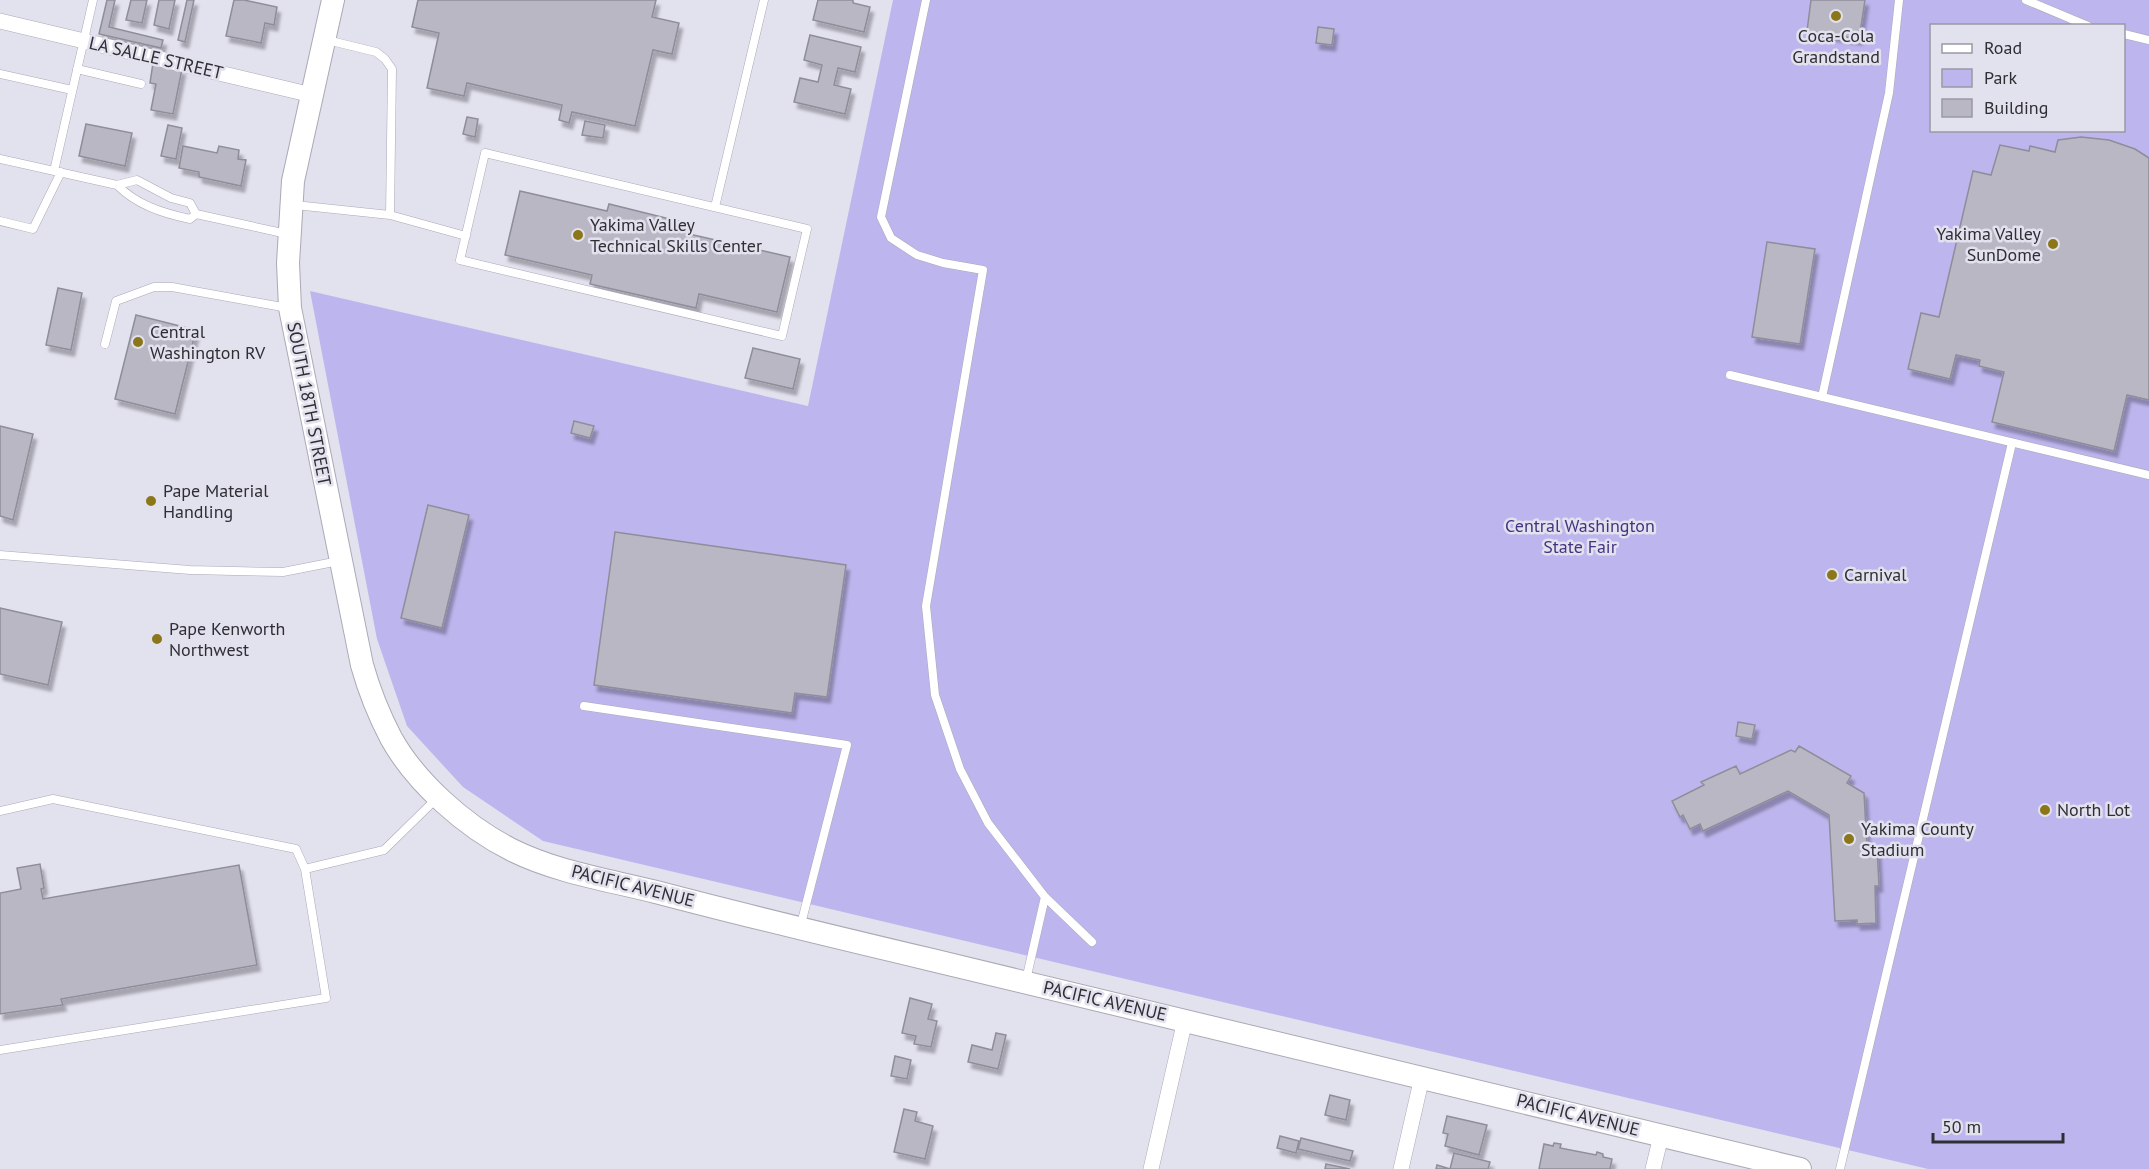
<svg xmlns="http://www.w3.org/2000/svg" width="2149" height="1169" font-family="'PT Sans',sans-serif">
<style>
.green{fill:#bdb6ee;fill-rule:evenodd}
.building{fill:#b9b7c4;stroke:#8e8d99;stroke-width:1.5;filter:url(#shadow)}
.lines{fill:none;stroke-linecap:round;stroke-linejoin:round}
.lane-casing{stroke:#aaa9b5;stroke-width:9}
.street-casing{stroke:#aaa9b5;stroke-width:16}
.secondary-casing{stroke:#aaa9b5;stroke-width:24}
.lane{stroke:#fff;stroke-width:8}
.street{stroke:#fff;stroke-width:15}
.secondary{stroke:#fff;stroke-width:22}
.poi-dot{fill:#8b761a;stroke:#e2e1ee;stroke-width:2}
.labels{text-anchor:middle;stroke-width:5;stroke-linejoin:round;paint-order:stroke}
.poi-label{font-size:18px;fill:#2f2e33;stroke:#e2e1ee;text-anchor:start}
.street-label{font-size:18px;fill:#2f2e33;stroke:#e2e1ee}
.park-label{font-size:18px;fill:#453381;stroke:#e2e1ee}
</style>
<defs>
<filter id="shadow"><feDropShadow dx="3.5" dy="6" stdDeviation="1.5" flood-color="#0004"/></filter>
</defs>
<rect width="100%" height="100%" fill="#e2e1ee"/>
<!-- green -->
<path class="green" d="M893,0H2149V1169H1928L543,841L463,787L407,726L377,639L310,291L808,406ZM1932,26H2124V130H1932Z"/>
<!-- building -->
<path class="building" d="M107,0H115L109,27L163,40L161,48L99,34Z
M131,0H147L142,23L126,20Z
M159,0H175L169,29L154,25Z
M187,0H194L185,42L178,40Z
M234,0H244L277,7L274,25L265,23L261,43L226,36Z
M418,0H656L652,17L679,23L672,54L653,50L635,126L572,112L569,123L559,120L562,105L467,83L464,96L427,88L439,33L412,27Z
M818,0H853V3L870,7L864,32L813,20Z
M1811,0H1865L1859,39L1807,31Z
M1318,27L1334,29L1332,45L1316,43Z
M810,35L861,47L855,72L838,68L834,85L851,89L845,114L794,102L800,78L818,82L822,65L804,60Z
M153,63L182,69L173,114L151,110L156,84L150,83Z
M467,117L478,119L475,137L463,134Z
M585,121L605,125L603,138L582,135Z
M86,124L132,133L125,166L79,156Z
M168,125L182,128L176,159L161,156Z
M2081,137L2109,140L2135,149L2149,158V400L2127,395L2114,451L1992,422L2004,372L1979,366L1980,360L1956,355L1950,379L1908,369L1921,313L1939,317L1973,171L1991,175L2000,145L2029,151L2030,146L2055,152L2058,140Z
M183,146L217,153L219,146L239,150L238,159L246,160L241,186L199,177V172L179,168Z
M520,191L607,211L609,204L678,221L676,231L790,257L777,312L699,294L696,308L590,284L592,275L505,255Z
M1767,242L1815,249L1800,344L1752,337Z
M58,288L82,293L71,350L46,345Z
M136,315L196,330L175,414L115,399Z
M753,348L800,359L793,389L745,378Z
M574,421L594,426L590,438L571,433Z
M0,426L33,434L13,520L0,516Z
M428,505L469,515L442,628L401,618Z
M615,532L846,565L827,697L795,693L792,713L594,685Z
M0,608L62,622L48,685L0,674Z
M1738,722L1755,725L1752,739L1736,736Z
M1799,746L1851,776L1847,783L1864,793L1867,848L1877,847L1879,886H1875L1876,923L1857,924V920L1835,921L1829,815L1788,791L1703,831L1700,824L1690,829L1683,815L1680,817L1672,801L1704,785L1701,782L1736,766L1740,774L1791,750L1795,752Z
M40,864L44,888L41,889L43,899L239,865L257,965L61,999L63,1005L0,1014V893L21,889L17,868Z
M910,998L932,1004L928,1019L937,1021L931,1047L914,1044L916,1036L902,1033Z
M996,1033L1006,1035L998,1069L968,1062L972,1045L992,1050Z
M895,1056L911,1060L907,1079L891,1076Z
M1330,1095L1350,1100L1346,1120L1325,1115Z
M904,1109L917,1112L915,1121L933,1126L925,1159L894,1152Z
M1447,1116L1487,1125L1479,1155L1445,1146L1448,1134L1443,1133Z
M1280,1136L1299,1141L1296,1153L1277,1148Z
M1301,1138L1353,1151L1350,1161L1298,1149Z
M1554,1143L1561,1144L1560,1148L1596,1155L1597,1152L1603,1154V1157L1612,1159L1610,1169H1539L1544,1144L1553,1146Z
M1454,1153L1490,1162L1488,1169H1436L1437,1165L1450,1169Z
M1326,1164L1350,1169H1325Z"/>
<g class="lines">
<!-- lane casing -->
<g class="lane-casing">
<path id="lane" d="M926,0L881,217L891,238L917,255L943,263L983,270L926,606L935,695L960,769L988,823L1045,897L1092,942
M2026,0L2088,26
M2124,34L2149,40
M327,40L376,52L385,59L392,69L390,215
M77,69L141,84
M0,74L72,90
M485,153L807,229L782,336L460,260Z
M0,159L117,185
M54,171L93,0
M137,180L171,198L190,203L196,214L190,219C162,213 137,205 117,185Z
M295,205L390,215L466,236
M715,207L764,0
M196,214L287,234
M0,221L33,229L61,172
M105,344L116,301L154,287H172L288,308
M1730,375L2149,475
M1822,397L1889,93L1899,0
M0,555L190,570L283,572L339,561
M584,706L847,745L800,928
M0,811L53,799L296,849L305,869L326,998L0,1050
M305,869L384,850L436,799
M1026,980L1045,897
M1840,1169L2012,443"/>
</g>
<!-- street casing -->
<g class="street-casing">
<path id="street" d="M0,21L312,95
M1151,1169L1185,1020
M1401,1169L1422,1077
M1653,1169L1661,1136"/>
</g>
<!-- secondary casing -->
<g class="secondary-casing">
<path id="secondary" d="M333,0L293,181L288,263L290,308L362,665C369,690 379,715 391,738C416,783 466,827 512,850C556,872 608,880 656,892C747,916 839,938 932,960C1221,1029 1510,1100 1800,1169"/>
</g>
<!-- lane -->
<use href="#lane" class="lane"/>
<!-- street -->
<use href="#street" class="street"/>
<!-- secondary -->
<use href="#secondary" class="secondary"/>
</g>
<!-- markers -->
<g class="poi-dot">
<circle cx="1836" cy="16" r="6"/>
<circle cx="578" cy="235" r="6"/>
<circle cx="2053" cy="244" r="6"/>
<circle cx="138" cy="342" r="6"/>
<circle cx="151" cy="501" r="6"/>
<circle cx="1832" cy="575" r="6"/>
<circle cx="157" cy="639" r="6"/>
<circle cx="2045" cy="810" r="6"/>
<circle cx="1849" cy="839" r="6"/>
</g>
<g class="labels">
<!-- poi labels -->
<g class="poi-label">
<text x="1836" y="42" text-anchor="middle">Coca-Cola<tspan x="1836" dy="21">Grandstand</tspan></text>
<text x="590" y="231">Yakima Valley<tspan x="590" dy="21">Technical Skills Center</tspan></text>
<text x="2041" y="240" text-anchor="end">Yakima Valley<tspan x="2041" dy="21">SunDome</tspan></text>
<text x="150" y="338">Central<tspan x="150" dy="21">Washington RV</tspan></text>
<text x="163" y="497">Pape Material<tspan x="163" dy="21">Handling</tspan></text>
<text x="1844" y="581">Carnival</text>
<text x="169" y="635">Pape Kenworth<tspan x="169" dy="21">Northwest</tspan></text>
<text x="2057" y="816">North Lot</text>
<text x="1861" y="835">Yakima County<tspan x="1861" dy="21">Stadium</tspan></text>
</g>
<!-- street labels -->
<g class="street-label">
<text transform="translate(156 58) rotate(13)" y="6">LA SALLE STREET</text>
<text transform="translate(309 404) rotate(79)" y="6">SOUTH 18TH STREET</text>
<text transform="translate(633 886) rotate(14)" y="6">PACIFIC AVENUE</text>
<text transform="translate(1105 1001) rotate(13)" y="6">PACIFIC AVENUE</text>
<text transform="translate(1578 1115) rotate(14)" y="6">PACIFIC AVENUE</text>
</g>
<!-- park labels -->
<g class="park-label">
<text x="1580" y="532">Central Washington<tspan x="1580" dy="21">State Fair</tspan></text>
</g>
</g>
<!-- legend -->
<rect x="1930" y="24" width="195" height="108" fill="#e2e1ee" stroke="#9a99a3" stroke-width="1.5"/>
<rect x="1942" y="44" width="30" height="9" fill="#ffffff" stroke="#9a99a3" stroke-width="1.5"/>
<text x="1984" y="54" font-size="18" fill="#2f2e33">Road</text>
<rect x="1942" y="69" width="30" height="18" fill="#bdb6ee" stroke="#9a99a3" stroke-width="1.5"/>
<text x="1984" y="84" font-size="18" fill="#2f2e33">Park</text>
<rect x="1942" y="99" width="30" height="18" fill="#b9b7c4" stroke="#9a99a3" stroke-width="1.5"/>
<text x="1984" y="114" font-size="18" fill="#2f2e33">Building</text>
<!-- scale -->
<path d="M1933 1133v9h130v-9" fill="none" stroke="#2f2e33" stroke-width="3"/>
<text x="1942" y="1133" font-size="18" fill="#2f2e33" stroke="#e2e1ee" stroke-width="4.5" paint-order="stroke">50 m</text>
</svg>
